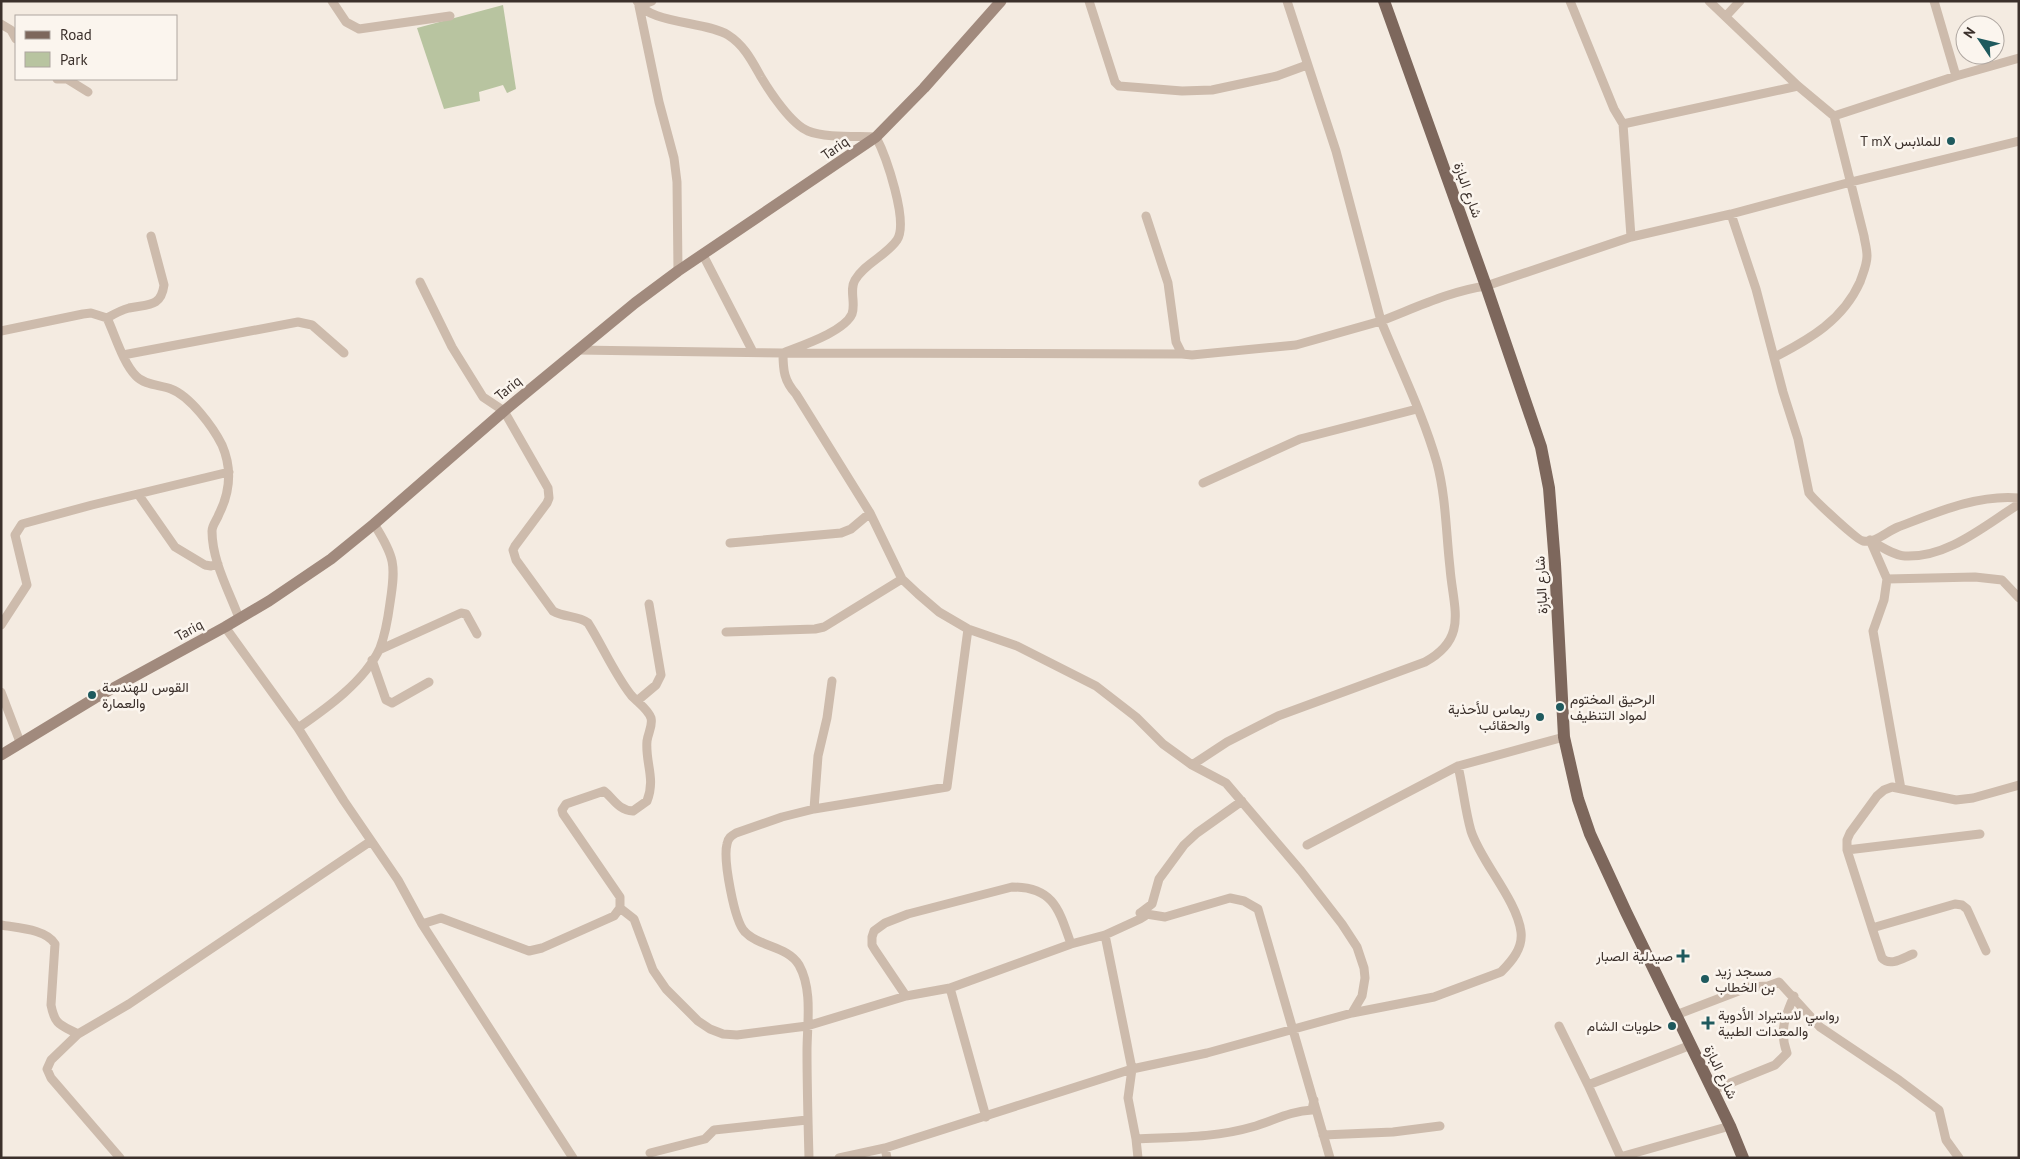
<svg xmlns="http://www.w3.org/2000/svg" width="2020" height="1159" font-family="'PT Sans',Vazirmatn,sans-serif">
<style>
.green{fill:#b8c4a0}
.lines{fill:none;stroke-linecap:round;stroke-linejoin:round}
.street{stroke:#cdbbac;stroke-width:9}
.secondary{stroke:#a18a7d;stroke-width:11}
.primary{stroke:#7d675c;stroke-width:12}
.poi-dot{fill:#1f5a5e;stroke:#fbf5ee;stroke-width:2}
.labels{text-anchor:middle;stroke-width:5;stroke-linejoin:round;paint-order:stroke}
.poi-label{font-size:14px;fill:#3b302b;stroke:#fbf5ee;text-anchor:end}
.street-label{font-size:14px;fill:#3b302b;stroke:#fbf5ee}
</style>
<rect width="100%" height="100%" fill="#f4ebe1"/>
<!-- green -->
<path class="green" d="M503,5L516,89L507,93L503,85L479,92L480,101L444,109L417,28Z"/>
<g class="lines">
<!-- street -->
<path class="street" d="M332,1L346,22L359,29L450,16
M637,1C648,24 706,21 728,35C744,45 752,61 761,77C770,92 791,124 808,131C825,138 857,136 876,137C886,156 909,222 897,240C886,256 865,263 855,280C849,290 856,303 852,314C844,332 800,346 783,353C783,370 784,381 796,394L870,513L902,579L918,594L939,612L968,629L1017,646L1096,686L1136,717L1163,744L1192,765L1226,783L1301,871L1342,924L1357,947L1364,968L1365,978L1362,996L1352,1013
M652,1L639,6L659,102L674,158L677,182L678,271
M1089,1L1115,82L1119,86L1182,91L1212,90L1277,76L1307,65
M1570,1L1614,109L1623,124L1631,237
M1709,1L1798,86L1834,116L1864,236C1865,243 1867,249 1867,256C1867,265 1863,273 1860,282C1843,320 1810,339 1775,357
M1934,1L1956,76
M1726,16L1740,1
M1,24L11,30L16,39
M57,79H67L88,92
M1834,116L1956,76L2019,58
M1623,124L1798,86
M1731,214L1756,289L1783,392L1798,439L1809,493C1814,500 1857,540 1863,541C1876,543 1886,532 1898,527C1935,513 1978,494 2019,498
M1146,216L1168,283L1176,342L1182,354L1192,355L1296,345L1381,321L1336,151L1287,1
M703,255L753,352
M420,282L452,347L483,397L504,411L548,488L549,498L547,503L515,546L513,550L516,560L553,611C565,618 577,615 588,623C602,645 615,675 631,695C637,702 648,709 651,718C653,726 648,733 647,741C645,763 656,778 647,801L633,811C618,810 614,799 604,791L566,804L562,810L563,814L620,897V908L614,916L542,948L529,951L441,918L422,924
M107,318C114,314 121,310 129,308C147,304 161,308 164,285L151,236
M1,331L83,314L91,313L107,318C115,335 123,363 136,376C144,385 161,385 171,389C190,396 213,427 222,445C232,468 230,492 219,514C217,520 212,525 212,531C212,561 229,591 239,618
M577,350L783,353L1182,354
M123,355L298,322L312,325L344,353
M1203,483L1300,439L1417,409
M138,494L175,547L205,565L211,566L218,564
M1870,540L1887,579L1884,600L1873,631L1901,789
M1870,540C1880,546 1893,555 1905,556C1948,558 1985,525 2019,504
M730,543L841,533L851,529L870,513
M1887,579L1975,577L2002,580L2019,598
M1,625L27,585L15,535L22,524L92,505L229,472
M225,627L298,728L344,801L398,880L422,924L573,1158
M726,632L815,629L824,627L902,579
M379,650L461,613L466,614L477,634
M372,660L386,700L392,703L429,682
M1,692L20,742
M637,701L656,685L661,675L649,604
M298,728C327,708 365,681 380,648C385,635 388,618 390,603C396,565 395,557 374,524
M1192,765L1227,742L1278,716L1425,662C1469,638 1453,608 1450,568C1446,533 1446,497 1437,463C1423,414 1400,368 1381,321C1415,308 1450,291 1486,286L1631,237L1731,214L1851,182L2019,141
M814,809L818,756L827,718L832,681
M1307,845L1458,766L1564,737
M1847,850L1980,834
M620,908L634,919L653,970L666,989L698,1021L710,1029L723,1034L737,1035L807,1026L906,996L950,988L1071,944L1105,935L1140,919L1145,916L1140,913L1152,904L1159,879L1184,845L1197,833L1242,801
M1140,913L1165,917L1230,898L1244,901L1258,909L1330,1158
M1,925C17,928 46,929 55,944L51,1005C55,1026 61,1025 78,1034L129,1004L371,841
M1872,928L1882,958C1890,967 1903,958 1913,954
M1986,951L1967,909L1962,905L1955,904L1872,928L1847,850V840L1850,833L1877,796L1884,790L1892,787L1956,800L1973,798L2019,785
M950,988L986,1117
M906,996L875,950L872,945V937L874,931L885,923L908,914L1012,887C1054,887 1059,910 1071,944
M1676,1015L1749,987L1768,986L1779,982L1820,1027L1899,1080L1939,1110L1946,1140L1959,1158
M1559,1026L1588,1085L1621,1158
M78,1034L51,1060L47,1069L51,1078L120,1158
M1588,1085L1691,1045
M1713,1090L1775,1065L1787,1053C1779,1032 1785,1016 1794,996
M1314,1100L1312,1110C1290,1111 1273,1121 1252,1127C1215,1138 1174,1137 1136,1139L1128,1098L1132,1069L1207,1053L1352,1013L1434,997L1501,972C1512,961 1523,948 1521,932C1517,900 1481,862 1471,831C1465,810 1463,787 1458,766
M1323,1135L1393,1132L1440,1126
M1136,1139L1138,1158
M885,1148L1132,1069L1105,935
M650,1153L705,1139L714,1130L807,1120
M1620,1157L1730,1126
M809,1158C808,1122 807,1087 807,1051C807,1024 813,990 799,965C788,946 759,947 745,932C734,921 723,859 727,844C728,838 731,836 736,833L782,817L814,809L947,787L968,629
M839,1158L885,1148L887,1158"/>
<!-- secondary -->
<path class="secondary" d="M1,755L95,698L225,627L269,601L331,559L374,524L504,411L635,303L678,271L876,137L924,88L1001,1"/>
<!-- primary -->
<path class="primary" d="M1384,1L1486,286L1541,447L1549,488L1555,564L1564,737L1578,799L1590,834L1626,912L1730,1126L1743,1158"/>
</g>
<!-- markers -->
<g class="poi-dot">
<circle cx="1951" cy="141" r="5"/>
<circle cx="92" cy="695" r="5"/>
<circle cx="1560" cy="707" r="5"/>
<circle cx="1540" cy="717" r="5"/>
<path d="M1680.5 948.5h5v5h5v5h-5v5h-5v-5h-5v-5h5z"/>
<circle cx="1705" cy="979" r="5"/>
<path d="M1705.5 1015.5h5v5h5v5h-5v5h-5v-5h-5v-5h5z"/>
<circle cx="1672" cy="1026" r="5"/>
</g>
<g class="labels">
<!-- poi labels -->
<g class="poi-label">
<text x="1941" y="146">T mX للملابس</text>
<text x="102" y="692" text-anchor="start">القوس للهندسة<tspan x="102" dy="16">والعمارة</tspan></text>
<text x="1570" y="704" text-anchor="start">الرحيق المختوم<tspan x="1570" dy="16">لمواد التنظيف</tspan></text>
<text x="1530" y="714">ريماس للأحذية<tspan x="1530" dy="16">والحقائب</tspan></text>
<text x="1673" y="961">صيدلية الصبار</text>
<text x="1715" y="976" text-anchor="start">مسجد زيد<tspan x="1715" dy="16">بن الخطاب</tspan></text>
<text x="1718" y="1020" text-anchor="start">رواسي لاستيراد الأدوية<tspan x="1718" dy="16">والمعدات الطبية</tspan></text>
<text x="1662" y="1031">حلويات الشام</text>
</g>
<!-- street labels -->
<g class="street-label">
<text transform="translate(835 148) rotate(-35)" y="5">Tariq</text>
<text transform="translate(1468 190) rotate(70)" y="5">شارع البازة</text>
<text transform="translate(508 388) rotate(-40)" y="5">Tariq</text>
<text transform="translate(1541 585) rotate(-93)" y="5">شارع البازة</text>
<text transform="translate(189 630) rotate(-29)" y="5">Tariq</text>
<text transform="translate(1721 1072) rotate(64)" y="5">شارع البازة</text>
</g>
</g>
<!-- border -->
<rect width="2020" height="1159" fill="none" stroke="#3b302b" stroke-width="5"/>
<!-- legend -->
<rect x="15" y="15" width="162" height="65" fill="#fbf5ee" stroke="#aea6a0"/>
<rect x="25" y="31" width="25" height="8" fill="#7d675c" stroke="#aea6a0"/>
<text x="60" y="40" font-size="15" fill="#3b302b">Road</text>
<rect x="25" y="52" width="25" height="15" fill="#b8c4a0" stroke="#aea6a0"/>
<text x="60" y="65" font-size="15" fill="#3b302b">Park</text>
<!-- north arrow -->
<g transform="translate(1980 40) rotate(305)"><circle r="24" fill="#fbf5ee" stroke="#aea6a0"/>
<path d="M0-4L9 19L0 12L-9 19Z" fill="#1f5a5e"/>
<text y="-8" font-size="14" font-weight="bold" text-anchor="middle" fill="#3b302b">N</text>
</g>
</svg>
